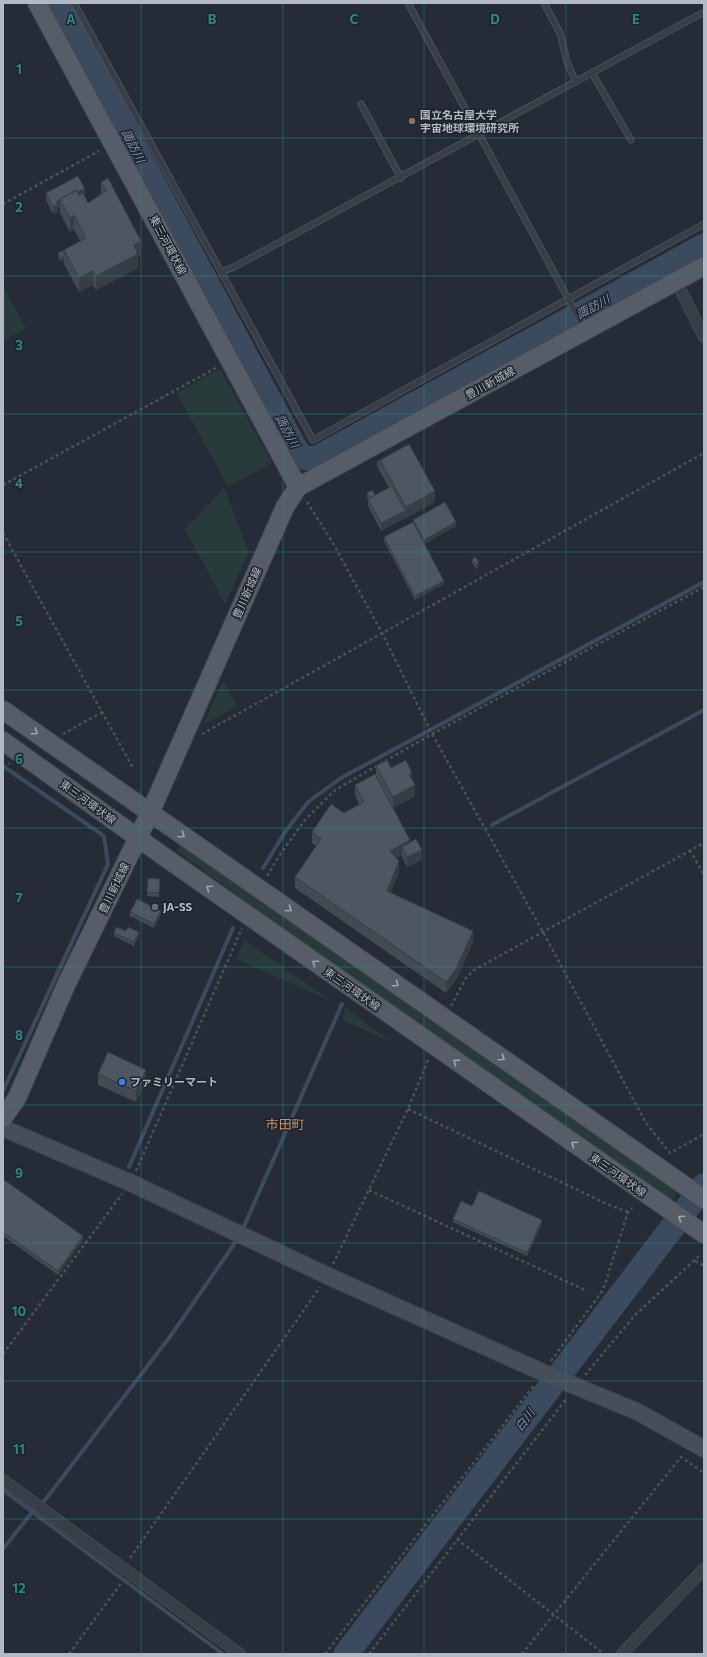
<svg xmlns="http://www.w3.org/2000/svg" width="707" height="1657" font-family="Commissioner,'Noto Sans JP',sans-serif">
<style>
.green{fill:#293a3a}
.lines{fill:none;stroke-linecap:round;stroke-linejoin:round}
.stream{stroke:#3c4a5e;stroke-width:4}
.river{stroke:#3c4a5e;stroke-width:25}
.lane-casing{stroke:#535963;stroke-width:7}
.street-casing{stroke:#535963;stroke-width:12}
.secondary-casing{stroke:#414751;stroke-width:18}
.primary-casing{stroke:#414751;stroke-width:20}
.path{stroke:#465557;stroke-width:2.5;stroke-dasharray:3 3;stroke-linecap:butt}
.lane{stroke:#383e48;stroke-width:5.5}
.street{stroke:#383e48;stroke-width:11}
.secondary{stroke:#464e5a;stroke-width:16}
.primary{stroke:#565d68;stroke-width:18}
.wall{fill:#424b54}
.shaded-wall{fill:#363d45}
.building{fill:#4d5762;stroke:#363d45}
.oneway{stroke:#a0a7b2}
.grid{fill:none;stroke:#30837f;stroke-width:1;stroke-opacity:0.55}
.education-dot{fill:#8d6e63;stroke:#1d232c;stroke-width:1.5}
.service-dot{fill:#5c6f8a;stroke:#1d232c;stroke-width:1.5}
.shop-dot{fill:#3f7fe0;stroke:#1d232c;stroke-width:1.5}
.labels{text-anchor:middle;stroke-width:3;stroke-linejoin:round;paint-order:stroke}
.poi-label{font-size:11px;font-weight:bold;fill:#b3b9c4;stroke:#1d232c;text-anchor:start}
.street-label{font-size:11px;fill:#b3b9c4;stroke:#1d232c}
.water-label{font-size:12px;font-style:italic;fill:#7e90a8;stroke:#1d232c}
.quarter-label{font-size:13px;fill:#c5936c;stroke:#1d232c}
.grid-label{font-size:13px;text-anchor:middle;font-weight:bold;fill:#30837f;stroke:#1d232c;stroke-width:3;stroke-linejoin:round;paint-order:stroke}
</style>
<rect width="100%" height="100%" fill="#252c37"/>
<!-- green -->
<path class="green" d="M3,286L26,328L3,341Z
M220,369L272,463L228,487L177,393Z
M224,488L249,552L225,604L185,529Z
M223,681L237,706L203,725Z
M183,840L679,1190L670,1204L300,947L237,895L177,851Z
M244,940L333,1002L236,959Z
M345,1007L390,1041L342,1020Z"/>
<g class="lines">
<!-- stream -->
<path class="stream" d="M3,766L104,836L108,864L3,1091
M492,825L704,710
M263,868L285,832L308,802L341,778L704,582
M129,1167L233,928
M242,1231L342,1004
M3,1490L223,1654
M42,1504L172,1334L239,1237
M3,1549L33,1511"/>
<!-- river -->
<path class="river" d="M57,3L297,452C304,459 310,460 319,457L704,246
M346,1654L704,1186"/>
<!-- lane casing -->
<g class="lane-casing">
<path id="lane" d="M74,3L313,440L704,224
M408,3L584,328
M544,3L560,33L567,62L576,82
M592,73L631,140
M361,104L401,178
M221,272L234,267L704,12"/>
</g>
<!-- street casing -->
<g class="street-casing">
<path id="street" d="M676,281L704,337
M3,1480L240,1654
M622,1654L704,1569"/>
</g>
<!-- secondary casing -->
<g class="secondary-casing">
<path id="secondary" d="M3,1128L131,1183L328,1276L544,1373L638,1412L704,1449"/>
</g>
<!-- primary casing -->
<g class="primary-casing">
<path id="primary" d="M37,3L298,487
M3,710L704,1199
M3,741L166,858L704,1234
M3,1118L17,1098L66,985L150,813L285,507L298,487L704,266"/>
</g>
<!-- path -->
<path class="path" d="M3,204L99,151
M3,485L216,368
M307,502L333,543L382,633L432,734L543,932L646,1123L670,1153L704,1134
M3,533L133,768
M63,734L102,712
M202,734L704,453
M3,767L10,763
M690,850L704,875
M267,876L281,853L304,821L335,790L432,734L704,587
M451,1006L466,978L474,970L704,843
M408,1109L607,1204L628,1212
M136,1171L242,928
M369,1190L587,1291
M695,1261L704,1266
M333,1264L408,1109L428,1060
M3,1354L122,1194
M551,1361L603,1290L628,1212L632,1208
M585,1375L636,1314L699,1256
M457,1539L604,1654
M130,1558L320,1287
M69,1654L122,1582
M325,1654L535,1384
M369,1654L567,1398
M522,1654L681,1457L704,1473"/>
<!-- lane -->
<use href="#lane" class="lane"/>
<!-- street -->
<use href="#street" class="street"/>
<!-- secondary -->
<use href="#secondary" class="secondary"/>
<!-- primary -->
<use href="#primary" class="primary"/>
</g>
<!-- wall -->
<path class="wall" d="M101,182L141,255L138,257V268L96,290L93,285L79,292L64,264V260L61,261L58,257V253L80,241L74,229L70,232L60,213V208H58V212L53,214L46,200V193L85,196V197L88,203L101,194Z
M380,460L435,502L406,518L405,516V518L381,531L368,506V499L367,497V493L375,495L389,488L377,466V462Z
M413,520L456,526L424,544L444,584L415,600L384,541V537L413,522Z
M472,559L479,567L476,569L472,563Z
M376,766L391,768L412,780L415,796L393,808L376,777Z
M355,785L410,843L422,860L407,867L402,857V855L396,858L399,872L390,893L473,942L456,980L446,993L295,888V877L316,846L312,843V832L359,804L355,795Z
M148,878L160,883L159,897L147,896Z
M130,912L161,914L154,928L130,916Z
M126,931L139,936L134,946L114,936V933Z
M98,1074L146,1080L136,1102L98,1085Z
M3,1179L83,1240L58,1275L3,1236Z
M472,1206L542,1224L527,1256L453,1222V1219Z"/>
<!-- shaded-wall -->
<path class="shaded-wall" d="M85,189V196L63,206L60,200Z
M60,200V208H58V212L53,214V207L56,202Z
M74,215V229L70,232V218Z
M141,241V255L138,257V268L96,290V276L134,245Z
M64,256V260L61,261V258Z
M93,271V285L79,292V278Z
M435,491V502L406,518V507Z
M405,511V518L381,531V523Z
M456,522V526L424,544V540Z
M479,563V567L476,569V565Z
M444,581V584L415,600V596Z
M412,773V783L409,774Z
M415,785V796L393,808V797Z
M410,840V851L402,847V855L390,861V851Z
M422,850V860L407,867V857Z
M399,861V872L387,902V891Z
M161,911V914L154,928V924Z
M473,931V942L456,980L446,993V982Z
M139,932V936L134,946V942Z
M146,1070V1080L136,1102V1091Z
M542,1220V1224L527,1256V1253Z
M83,1236V1240L58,1275V1271Z"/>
<!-- building -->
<path class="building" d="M78,176L85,189L78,192L77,190L60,199V200L56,202L58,205L53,207L46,193Z
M108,178L141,241L134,245L138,254L96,276L93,271L79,278L64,250L86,238L74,215L70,218L60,199L77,190L79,195L83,193L88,203L106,191L101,182Z
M64,250V256L61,258L58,253Z
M409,444L435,491L406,507L380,460Z
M380,460V467L377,462Z
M392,486L405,511L381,523L368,499Z
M372,490L375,495L370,498L367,493Z
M445,502L456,522L424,540L413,520Z
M413,522L444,581L415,596L384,537Z
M476,557L479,563L476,565L472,559Z
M387,760L391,768L406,760L412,773L409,774L415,785L393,797L376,766Z
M375,774L410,840L390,851L399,861L387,891L473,931L456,969L446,982L295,877L321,839L312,832L331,804L344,813L364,802L355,785Z
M416,839L422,850L407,857L402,847Z
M148,878L160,879L159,893L147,892Z
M137,899L161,911L154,924L130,912Z
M116,927L126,931L128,927L139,932L134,942L114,933Z
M108,1052L146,1070L136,1091L98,1074Z
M3,1179L83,1236L58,1271L3,1232Z
M479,1191L542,1220L527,1253L453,1219L461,1201L472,1206Z"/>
<!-- one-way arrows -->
<defs><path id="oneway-chevron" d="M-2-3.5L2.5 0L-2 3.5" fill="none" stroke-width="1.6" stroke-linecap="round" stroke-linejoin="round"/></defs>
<g class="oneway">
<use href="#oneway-chevron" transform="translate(35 732) rotate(35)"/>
<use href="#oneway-chevron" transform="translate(182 835) rotate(35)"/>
<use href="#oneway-chevron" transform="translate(209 888) rotate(-145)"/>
<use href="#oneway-chevron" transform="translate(289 909) rotate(35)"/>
<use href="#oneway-chevron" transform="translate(315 963) rotate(-145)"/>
<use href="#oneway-chevron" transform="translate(396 984) rotate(35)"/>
<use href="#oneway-chevron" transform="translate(502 1058) rotate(35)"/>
<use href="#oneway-chevron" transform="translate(456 1062) rotate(-145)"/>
<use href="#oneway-chevron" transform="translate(574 1144) rotate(-145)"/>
<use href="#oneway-chevron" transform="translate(681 1218) rotate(-145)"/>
</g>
<!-- grid -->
<path class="grid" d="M141,3V1654M283,3V1654M424,3V1654M566,3V1654M3,138H704M3,276H704M3,414H704M3,552H704M3,690H704M3,828H704M3,967H704M3,1105H704M3,1243H704M3,1381H704M3,1519H704"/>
<!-- markers -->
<circle class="education-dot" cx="412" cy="121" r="4"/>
<circle class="service-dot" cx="155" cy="907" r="4"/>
<circle class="shop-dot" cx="122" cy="1082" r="4"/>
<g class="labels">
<!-- poi labels -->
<g class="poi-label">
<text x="420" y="119">国立名古屋大学<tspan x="420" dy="13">宇宙地球環境研究所</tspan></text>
<text x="163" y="911">JA-SS</text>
<text x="130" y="1086">ファミリーマート</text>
</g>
<!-- street labels -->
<g class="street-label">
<text transform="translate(168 245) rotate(62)" y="4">東三河環状線</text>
<text transform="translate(490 383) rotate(-29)" y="4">豊川新城線</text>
<text transform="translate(247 593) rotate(-66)" y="4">豊川新城線</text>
<text transform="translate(88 802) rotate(36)" y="4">東三河環状線</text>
<text transform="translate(114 888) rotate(-64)" y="4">豊川新城線</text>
<text transform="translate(352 989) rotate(35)" y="4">東三河環状線</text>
<text transform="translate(618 1175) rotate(35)" y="4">東三河環状線</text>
</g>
<!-- water labels -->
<g class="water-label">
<text transform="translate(133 146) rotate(62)" y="4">諏訪川</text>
<text transform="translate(593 307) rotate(-29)" y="4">諏訪川</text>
<text transform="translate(287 431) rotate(61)" y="4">諏訪川</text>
<text transform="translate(525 1420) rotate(-53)" y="4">白川</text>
</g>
<!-- quarter labels -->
<g class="quarter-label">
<text x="285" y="1129">市田町</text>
</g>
</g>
<g class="grid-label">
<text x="71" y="24">A</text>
<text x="212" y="24">B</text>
<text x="354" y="24">C</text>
<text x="495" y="24">D</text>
<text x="636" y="24">E</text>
<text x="19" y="74">1</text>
<text x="19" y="212">2</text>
<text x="19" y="350">3</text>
<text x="19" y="488">4</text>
<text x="19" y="626">5</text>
<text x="19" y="764">6</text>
<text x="19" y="902">7</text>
<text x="19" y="1040">8</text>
<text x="19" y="1178">9</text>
<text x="19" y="1316">10</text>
<text x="19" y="1454">11</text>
<text x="19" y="1593">12</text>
</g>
<!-- border -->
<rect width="707" height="1657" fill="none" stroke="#b3b9c4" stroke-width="8"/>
</svg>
